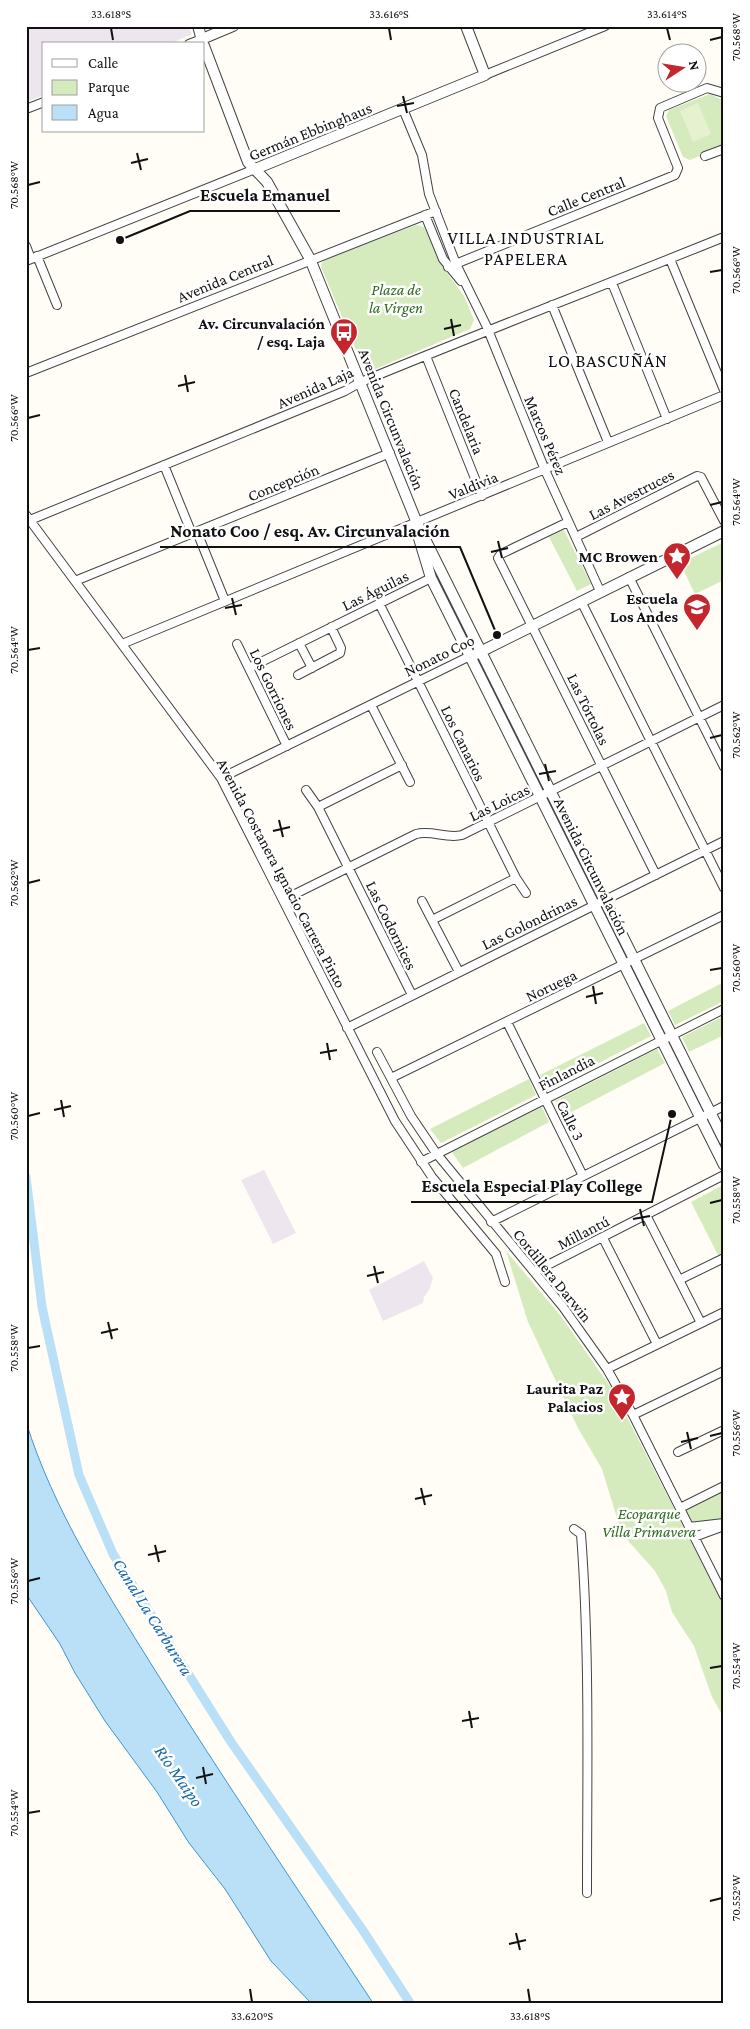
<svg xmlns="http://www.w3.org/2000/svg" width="750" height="2029" font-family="'Crimson Pro',serif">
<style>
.industrial{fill:#eee6ef}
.green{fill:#d5ebbd}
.pitch{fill:#e6f2cf}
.water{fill:#b9e0f7;stroke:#3f96cf}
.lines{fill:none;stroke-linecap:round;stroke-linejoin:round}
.canal{stroke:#b9e0f7;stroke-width:9}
.minor-casing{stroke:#444;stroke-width:10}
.tertiary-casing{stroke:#444;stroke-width:12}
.minor{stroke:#fff;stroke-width:8}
.tertiary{stroke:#fff;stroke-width:10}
.ticks{fill:none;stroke:#111;stroke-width:2}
.labels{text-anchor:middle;stroke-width:5;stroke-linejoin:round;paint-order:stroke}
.street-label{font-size:16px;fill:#111;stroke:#fff}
.park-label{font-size:16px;font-style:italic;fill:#2f6b1f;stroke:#fff}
.poi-label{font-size:16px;font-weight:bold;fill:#111;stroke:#fff;text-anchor:end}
.neighbourhood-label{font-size:18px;letter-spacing:1px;fill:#111;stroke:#fff}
.water-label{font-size:18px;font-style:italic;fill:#1768a6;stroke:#fff}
.leader{fill:none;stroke:#111;stroke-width:2}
.callout-dot{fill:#111;stroke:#fff;stroke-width:2}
.callout-label{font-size:18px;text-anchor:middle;font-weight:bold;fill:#111;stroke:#fff;stroke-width:5;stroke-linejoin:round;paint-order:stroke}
.neatline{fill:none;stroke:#111;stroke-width:2}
.ticks-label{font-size:12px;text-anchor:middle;fill:#111}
</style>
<rect width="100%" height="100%" fill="#fffdf5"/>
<!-- industrial -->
<path class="industrial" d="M26,26H188L192,34L169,44H44V95L26,102Z
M264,1170L296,1233L273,1244L241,1180Z
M424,1261L433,1278L429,1290L424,1297L423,1303L383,1321L369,1290Z"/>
<!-- green -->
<path class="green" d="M710,94L722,100L724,105V146L690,160L683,157L666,116L669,110Z
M416,225L424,227L448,274L464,296L474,320L470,329L373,370L362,364L321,267L323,260Z
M564,530L591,584L577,591L549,537Z
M724,542V580L695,594L680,563Z
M724,982V1001L675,1025L668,1011Z
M724,1016V1035L689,1052L682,1037Z
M644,1023L651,1036L548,1089L540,1075Z
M657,1049L665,1063L562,1117L555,1101Z
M529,1079L536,1095L441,1143L430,1129Z
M542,1107L549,1122L463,1168L452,1152Z
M723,1185L724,1254L719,1257L691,1202Z
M506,1251L560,1315L614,1392L724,1606V1718L712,1697L694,1646L672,1612L666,1591L655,1571L622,1534L602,1469L578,1428L528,1322Z
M724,1491V1518L692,1524L684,1510Z"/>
<!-- pitch -->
<path class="pitch" d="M698,103L711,134L693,142L680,111Z"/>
<!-- water -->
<path class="water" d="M26,1422C54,1511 104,1588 153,1667C224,1780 299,1891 373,2003H311L271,1961L225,1889L189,1843L157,1792L105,1721L75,1673L60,1644L26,1594Z"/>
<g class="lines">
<!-- canal -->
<path class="canal" d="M26,1177L42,1307L79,1475L113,1554L231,1742L362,1929L410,2003"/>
<!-- minor casing -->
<g class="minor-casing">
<path id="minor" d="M189,44L202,39
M485,75L605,26
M26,109L44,102
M403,109L422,155L429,194L456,264L486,325L545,470L600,591
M705,156L724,149
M425,215L443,259L461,281
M26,246L31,259
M37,256L57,305
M670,259L724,390
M26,261L255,169
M448,267L675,175L678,168L658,118L660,108L707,88L724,93
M612,283L667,419
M552,305L608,442
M426,356L482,496
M26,373L436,211
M164,465L192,534
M26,515L221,778L395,1121L432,1177L496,1254L505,1282
M30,520L345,391L361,382C482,332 603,286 724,237
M568,522L501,554L498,558L656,875
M197,532L225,601
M576,537L697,476L701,477L724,521
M629,577L724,767
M75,581L390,453
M581,601L724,888
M379,603L516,878L526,893
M299,643L312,668
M122,644L724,395
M237,644L287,746
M249,668L431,578
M298,675L340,653L341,648L331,627
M371,705L410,782
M221,778L470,656
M306,790L318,807L412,995
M318,807L402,765
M283,900L416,834C432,830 447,839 462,835L724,705
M422,901L459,972
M432,920L516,878
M507,1022L583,1176
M347,1028L724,841
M377,1052L411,1116L436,1153L563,1307L607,1369L633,1415L724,1596
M391,1078L724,915
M421,1162L724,1009
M646,1215L701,1323
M491,1222L724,1106
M603,1238L657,1344
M534,1272L724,1175
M679,1280L724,1258
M607,1369L724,1312
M633,1415L724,1371
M678,1452L724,1430
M680,1508L724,1486
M689,1527L724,1523
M574,1529L581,1534C590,1653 587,1773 587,1893
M694,1537L724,1526"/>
</g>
<!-- tertiary casing -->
<g class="tertiary-casing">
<path id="tertiary" d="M198,26L203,44
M202,39L233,26
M204,46L248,162L267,182L310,259L417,523L724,1140
M255,169L485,75L466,26
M418,535L431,578L724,1165
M476,654L724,531"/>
</g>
<!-- minor -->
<use href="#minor" class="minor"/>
<!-- tertiary -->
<use href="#tertiary" class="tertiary"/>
</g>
<!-- ticks -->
<path class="ticks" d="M111,28L113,40M389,28L391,40M667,28L670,40M710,40L722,37M403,96L407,113M397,106L414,103M137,153L141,170M131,163L148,159M28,185L40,182M710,272L722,270M451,319L454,336M444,329L461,325M185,375L188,392M178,386L195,382M28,418L40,415M710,505L722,502M498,541L502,558M491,552L508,548M232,598L236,615M225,608L242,605M28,650L40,648M710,738L722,735M545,764L549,781M539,774L556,771M279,820L283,837M273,831L290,827M28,883L40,880M710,970L722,968M593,986L596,1004M586,997L603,993M327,1043L330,1060M320,1053L337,1050M61,1100L64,1117M54,1110L71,1106M28,1116L40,1113M710,1203L722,1200M640,1209L644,1226M633,1219L650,1216M374,1266L378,1283M367,1276L384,1272M108,1322L112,1339M101,1333L118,1329M28,1348L40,1346M687,1432L691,1449M710,1436L722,1433M681,1442L698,1438M421,1488L425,1505M415,1499L432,1495M155,1545L159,1562M148,1555L166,1551M28,1581L40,1578M710,1668L722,1666M469,1711L472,1728M462,1721L479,1718M203,1767L206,1784M196,1778L213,1774M28,1813L40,1811M710,1901L722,1898M516,1933L520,1950M509,1944L526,1940M250,1989L252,2002M528,1989L530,2002"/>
<!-- icons -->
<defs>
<g id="bus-pin" transform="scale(1.4375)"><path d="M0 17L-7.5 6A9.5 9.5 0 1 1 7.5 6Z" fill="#c4262e" stroke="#fff"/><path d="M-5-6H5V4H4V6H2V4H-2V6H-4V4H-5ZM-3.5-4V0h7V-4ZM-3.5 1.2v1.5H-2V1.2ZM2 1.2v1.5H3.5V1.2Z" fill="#fff"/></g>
<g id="sight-pin" transform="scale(1.4375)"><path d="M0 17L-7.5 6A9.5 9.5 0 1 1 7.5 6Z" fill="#c4262e" stroke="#fff"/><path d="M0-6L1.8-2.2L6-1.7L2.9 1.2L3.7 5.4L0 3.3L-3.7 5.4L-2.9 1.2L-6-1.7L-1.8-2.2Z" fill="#fff"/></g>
<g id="school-pin" transform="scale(1.4375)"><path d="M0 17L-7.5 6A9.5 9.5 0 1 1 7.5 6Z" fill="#c4262e" stroke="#fff"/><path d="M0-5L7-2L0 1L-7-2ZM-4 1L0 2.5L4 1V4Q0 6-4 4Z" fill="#fff"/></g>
</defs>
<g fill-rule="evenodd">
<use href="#bus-pin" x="344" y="332"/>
<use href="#sight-pin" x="677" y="556"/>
<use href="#school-pin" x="697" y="607"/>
<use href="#sight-pin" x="622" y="1397"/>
</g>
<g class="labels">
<!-- street labels -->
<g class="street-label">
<text transform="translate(310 131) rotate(-22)" y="6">Germán Ebbinghaus</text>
<text transform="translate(586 196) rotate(-22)" y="6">Calle Central</text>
<text transform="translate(225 278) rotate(-22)" y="6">Avenida Central</text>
<text transform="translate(315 387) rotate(-24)" y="6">Avenida Laja</text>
<text transform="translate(392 419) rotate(68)" y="6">Avenida Circunvalación</text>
<text transform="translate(467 421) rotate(68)" y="6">Candelaria</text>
<text transform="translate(546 435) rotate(67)" y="6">Marcos Pérez</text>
<text transform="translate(283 482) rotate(-22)" y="6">Concepción</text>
<text transform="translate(473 485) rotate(-22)" y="6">Valdivia</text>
<text transform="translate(631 494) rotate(-27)" y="6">Las Avestruces</text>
<text transform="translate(375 590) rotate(-26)" y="6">Las Águilas</text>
<text transform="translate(439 655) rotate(-26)" y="6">Nonato Coo</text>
<text transform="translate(274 689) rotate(64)" y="6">Los Gorriones</text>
<text transform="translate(589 709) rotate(64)" y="6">Las Tórtolas</text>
<text transform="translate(464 743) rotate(64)" y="6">Los Canarios</text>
<text transform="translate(499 802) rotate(-26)" y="6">Las Loicas</text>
<text transform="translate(592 866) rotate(64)" y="6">Avenida Circunvalación</text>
<text transform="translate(282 873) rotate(62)" y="6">Avenida Costanera Ignacio Carrera Pinto</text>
<text transform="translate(529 922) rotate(-26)" y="6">Las Golondrinas</text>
<text transform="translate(392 925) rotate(64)" y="6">Las Codornices</text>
<text transform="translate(551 985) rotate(-26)" y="6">Noruega</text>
<text transform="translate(566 1072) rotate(-27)" y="6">Finlandia</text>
<text transform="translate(571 1120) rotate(64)" y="6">Calle 3</text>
<text transform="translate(583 1232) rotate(-27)" y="6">Millantú</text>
<text transform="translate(553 1275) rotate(51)" y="6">Cordillera Darwin</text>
</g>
<!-- park labels -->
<g class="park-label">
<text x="396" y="295">Plaza de<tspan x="396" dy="18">la Virgen</tspan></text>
<text x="649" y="1519">Ecoparque<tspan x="649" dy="18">Villa Primavera</tspan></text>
</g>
<!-- poi labels -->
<g class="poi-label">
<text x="325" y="329">Av. Circunvalación<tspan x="325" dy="18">/ esq. Laja</tspan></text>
<text x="658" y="562">MC Browen</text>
<text x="678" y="604">Escuela<tspan x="678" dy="18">Los Andes</tspan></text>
<text x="603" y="1394">Laurita Paz<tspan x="603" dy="18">Palacios</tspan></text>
</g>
<!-- neighbourhood labels -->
<g class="neighbourhood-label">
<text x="526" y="244">VILLA INDUSTRIAL<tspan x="526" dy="21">PAPELERA</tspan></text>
<text x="608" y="367">LO BASCUÑÁN</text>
</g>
<!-- water labels -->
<g class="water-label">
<text transform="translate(153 1617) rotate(58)" y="6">Canal La Carburera</text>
<text transform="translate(179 1776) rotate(55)" y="6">Río Maipo</text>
</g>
</g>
<!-- callouts -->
<path class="leader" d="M120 240L190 211H340M497 635L460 547H160M672 1114L652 1202H411"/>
<g class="callout-dot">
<circle cx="120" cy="240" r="5"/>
<circle cx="497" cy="635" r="5"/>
<circle cx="672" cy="1114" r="5"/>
</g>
<g class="callout-label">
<text x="265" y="201">Escuela Emanuel</text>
<text x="310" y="537">Nonato Coo / esq. Av. Circunvalación</text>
<text x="532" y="1192">Escuela Especial Play College</text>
</g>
<!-- border -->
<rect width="750" height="2029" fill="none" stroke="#ffffff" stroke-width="55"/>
<!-- legend -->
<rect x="42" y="42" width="162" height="90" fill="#ffffff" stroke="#a0a0a0"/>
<rect x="52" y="59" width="25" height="8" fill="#ffffff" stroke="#a0a0a0"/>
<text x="88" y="68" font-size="15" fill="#111111">Calle</text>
<rect x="52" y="80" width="25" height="15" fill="#d5ebbd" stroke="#a0a0a0"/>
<text x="88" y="92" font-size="15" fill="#111111">Parque</text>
<rect x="52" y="105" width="25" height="15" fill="#b9e0f7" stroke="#a0a0a0"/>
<text x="88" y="118" font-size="15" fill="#111111">Agua</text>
<!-- north arrow -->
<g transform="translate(682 68) rotate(78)"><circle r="24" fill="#ffffff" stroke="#a0a0a0"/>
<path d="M0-4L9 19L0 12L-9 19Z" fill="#c4262e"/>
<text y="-8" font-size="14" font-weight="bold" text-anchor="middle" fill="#111111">N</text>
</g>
<rect x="28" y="28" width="694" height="1974" class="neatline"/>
<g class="ticks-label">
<text x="111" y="18">33.618°S</text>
<text x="389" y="18">33.616°S</text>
<text x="667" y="18">33.614°S</text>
<text transform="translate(736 37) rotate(-90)" y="4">70.568°W</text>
<text transform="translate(14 185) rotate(-90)" y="4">70.568°W</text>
<text transform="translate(736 270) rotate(-90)" y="4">70.566°W</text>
<text transform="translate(14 418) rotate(-90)" y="4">70.566°W</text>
<text transform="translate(736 502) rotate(-90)" y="4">70.564°W</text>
<text transform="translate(14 650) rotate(-90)" y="4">70.564°W</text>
<text transform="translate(736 735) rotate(-90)" y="4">70.562°W</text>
<text transform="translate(14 883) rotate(-90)" y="4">70.562°W</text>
<text transform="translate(736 968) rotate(-90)" y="4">70.560°W</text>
<text transform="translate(14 1116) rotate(-90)" y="4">70.560°W</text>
<text transform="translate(736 1200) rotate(-90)" y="4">70.558°W</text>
<text transform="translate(14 1348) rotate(-90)" y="4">70.558°W</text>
<text transform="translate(736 1433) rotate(-90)" y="4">70.556°W</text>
<text transform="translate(14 1581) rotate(-90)" y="4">70.556°W</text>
<text transform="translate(736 1666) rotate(-90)" y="4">70.554°W</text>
<text transform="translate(14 1813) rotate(-90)" y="4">70.554°W</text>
<text transform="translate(736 1898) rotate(-90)" y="4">70.552°W</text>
<text x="252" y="2020">33.620°S</text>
<text x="530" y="2020">33.618°S</text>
</g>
</svg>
